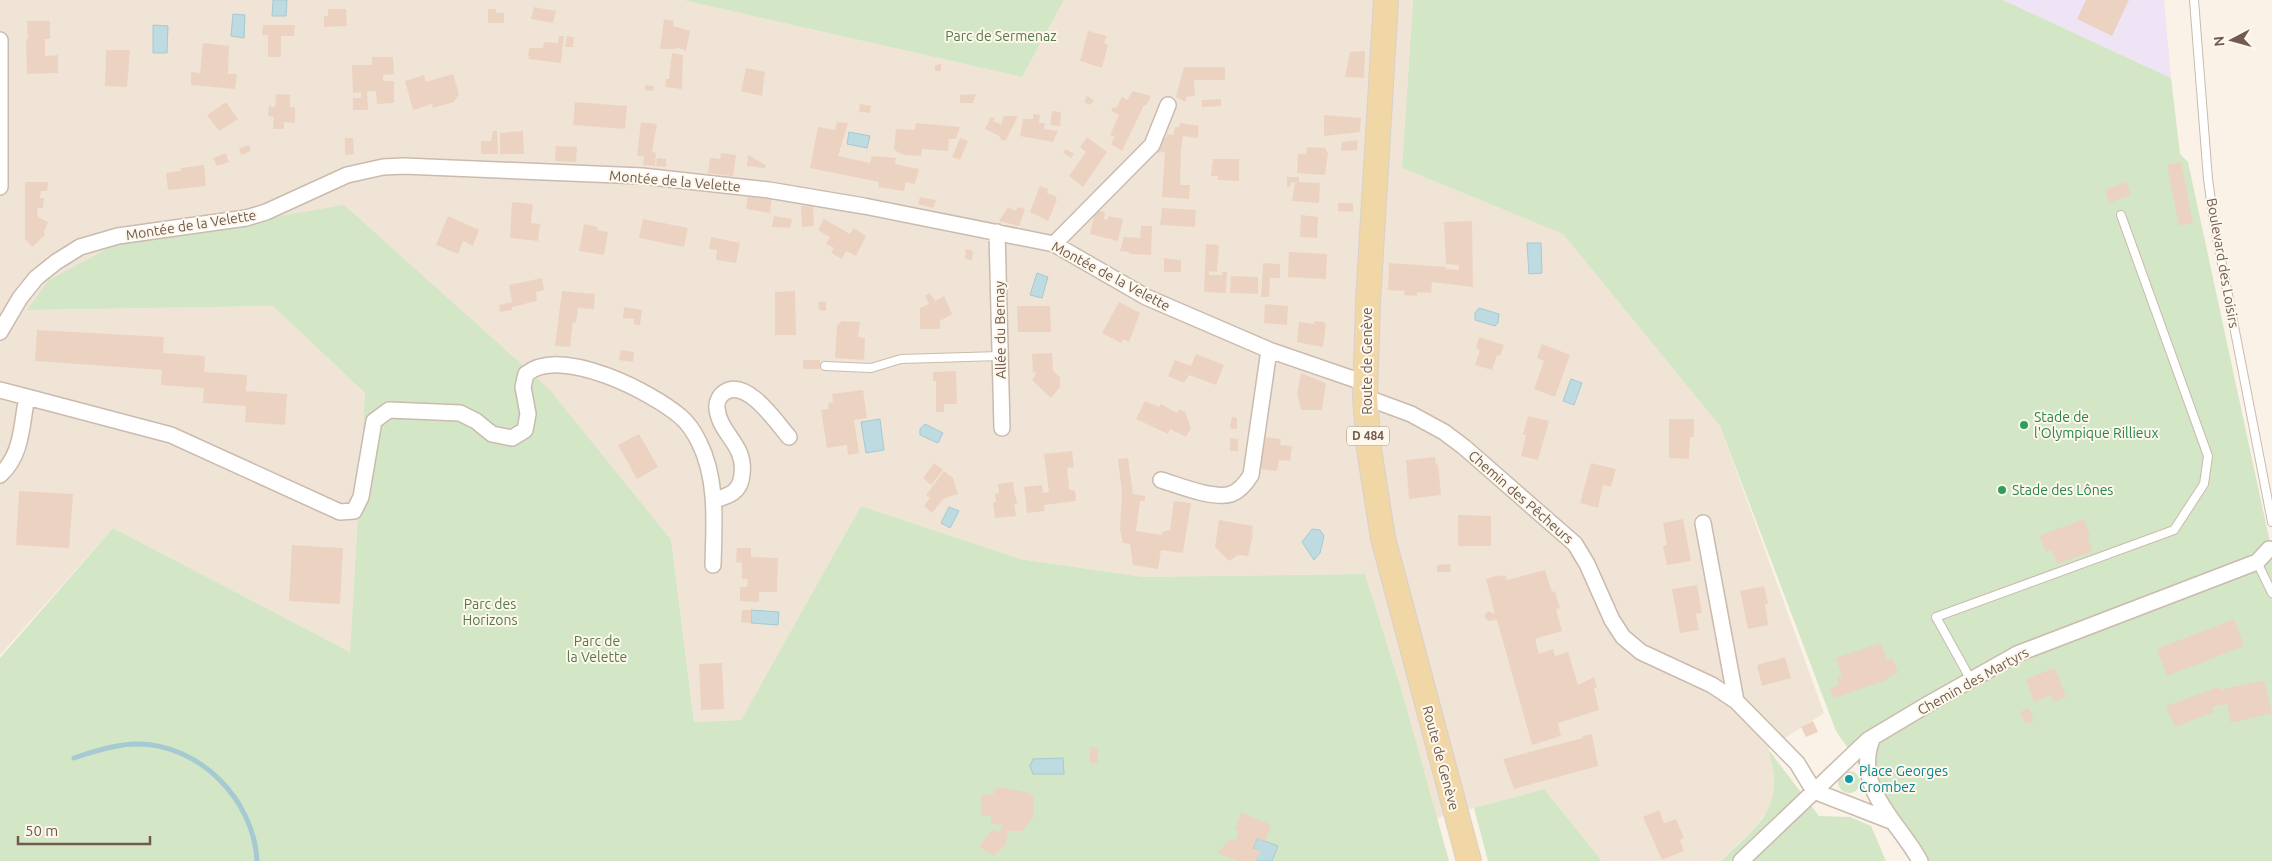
<svg xmlns="http://www.w3.org/2000/svg" width="2272" height="861" font-family="Ubuntu,sans-serif">
<style>
.residential{fill:#f0e4d6}
.education{fill:#efe3f6}
.green{fill:#d3e6c6}
.water{fill:#bddbe1;stroke:#a5cad2}
.lines{fill:none;stroke-linecap:round;stroke-linejoin:round}
.stream{stroke:#a5cad2;stroke-width:5}
.building{fill:#ecd3c1}
.service-casing{stroke:#cabbae;stroke-width:10}
.minor-casing{stroke:#cabbae;stroke-width:18}
.primary-casing{stroke:#d7d1cd;stroke-width:26}
.service{stroke:#fff;stroke-width:8}
.minor{stroke:#fff;stroke-width:15}
.primary{stroke:#f1d6a6;stroke-width:24}
.leisure-dot{fill:#2e9e5b;stroke:#fdf7ec;stroke-width:2}
.culture-dot{fill:#0f9aa8;stroke:#fdf7ec;stroke-width:2}
.labels{text-anchor:middle;stroke-width:4;stroke-linejoin:round;paint-order:stroke}
.shield{fill:#fdf7ec;stroke:#9a8a7d;stroke-width:1}
.shield-label{font-size:12px;font-weight:bold;fill:#705b4e}
.park-label{font-size:14px;fill:#587a4a;stroke:#fdf7ec}
.street-label{font-size:14px;fill:#705b4e;stroke:#fdf7ec}
.leisure-label{font-size:14px;fill:#27864d;stroke:#fdf7ec;text-anchor:start}
.culture-label{font-size:14px;fill:#0d838f;stroke:#fdf7ec;text-anchor:start}
</style>
<rect width="100%" height="100%" fill="#faf2e6"/>
<!-- residential -->
<path class="residential" d="M0,0H683L1022,77L1064,0H1413L1402,168L1563,234L1720,426L1824,713L1768,749L1773,766L1775,790L1772,804L1753,830L1719,861H1602L1544,789L1437,818L1403,695L1365,574L1143,577L1020,559L861,506L741,720L694,722L671,540L344,205L28,310L273,306L365,393L350,652L113,528L0,655Z"/>
<!-- education -->
<path class="education" d="M2003,0H2164L2171,78Z"/>
<!-- green -->
<path class="green" d="M683,0H1064L1022,77Z
M1413,0H2003L2171,78L2180,154L2188,162L2272,552V861H1927L1836,731L1720,426L1563,234L1402,168Z
M344,205L549,389L671,540L694,722L741,720L861,506L1020,559L1143,577L1365,574L1403,695L1449,861H0V658L113,528L350,652L365,393L273,306L27,310L49,280L116,244Z
M1768,749L1819,816L1850,817L1871,826L1886,861H1720C1759,825 1787,807 1768,749Z
M1838 782a11 11 0 1 1 22 0a11 11 0 1 1-22 0Z
M1544,789L1602,861H1488L1474,808Z"/>
<!-- water -->
<path class="water" d="M273,0H287L286,16H272Z
M233,14L245,15L244,38L231,36Z
M153,25L168,26L167,53H153Z
M849,132L870,136L867,148L847,144Z
M1527,243H1541L1542,273L1529,274Z
M1037,273L1048,277L1042,298L1030,295Z
M1479,308L1499,314L1498,323L1495,326L1475,320V313Z
M1571,379L1582,383L1574,405L1563,401Z
M880,419L884,450L866,453L861,422Z
M925,424L943,433L938,443L920,435V429Z
M949,507L959,511L950,528L941,523Z
M1312,529L1320,530L1324,536L1320,553L1314,560L1302,542Z
M751,610L779,612L778,625L751,623Z
M1063,758L1064,774H1033L1030,766L1033,759Z
M1257,838L1278,846L1272,861H1256L1260,851L1253,848Z"/>
<g class="lines">
<!-- stream -->
<path class="stream" d="M74,758C94,751 116,744 137,744C200,744 254,800 257,861"/>
</g>
<!-- building -->
<path class="building" d="M2086,0H2129L2112,36L2077,19Z
M534,7L556,11L553,23L531,19Z
M328,9H346L347,26L324,27V16H328Z
M488,9H496V13H504V23H488Z
M664,19L674,21L673,26L690,31L686,51L676,47V49H660Z
M27,21H50V39H45V56L58,55V73L27,74L26,39H28Z
M263,25H295L294,36H281V57H268V35H262Z
M1088,31L1107,36L1104,43L1108,45L1102,68L1080,61Z
M559,36H564L561,63L528,59L529,57H532L528,56L529,48H543L544,42L558,43Z
M567,36L574,37L573,47H565Z
M203,43L229,46L228,74H237L235,89L191,85V72L200,73Z
M106,50H130L127,87L105,86Z
M1365,51L1364,78L1345,77L1350,52Z
M672,53L683,55L682,89L665,87L666,79H669Z
M372,57H393L394,74L383,75V81H394V103L377,104L376,91H367L368,110H353V98H361V92L353,93L352,65H372Z
M941,64V71H935V65Z
M1184,67H1225V80H1194L1195,96L1186,97V102L1176,97Z
M746,68L765,72L762,96L741,91Z
M453,74L459,94L454,102L433,108L432,104L413,110L405,81L424,75L426,82Z
M645,85L654,86L653,91L645,90Z
M1133,91L1151,96L1146,106L1144,105L1122,151L1111,144L1115,137L1110,135L1119,115L1111,111L1113,107L1116,108L1122,97L1127,100Z
M276,94L290,95V107H295V123L284,122V129H273L274,117L268,116L269,106L275,107Z
M976,94L973,103H960V95Z
M1087,96L1094,100L1090,105L1084,102Z
M1221,99V106L1202,107V100Z
M226,102L238,119L219,131L207,115Z
M575,102L627,106L625,129L573,125Z
M860,104L871,106L870,113L859,112Z
M1052,111L1061,112L1060,126L1050,125Z
M1033,114L1040,115L1039,123H1045L1044,129L1058,131L1053,142L1020,136L1023,119H1033Z
M1324,115L1361,118L1360,132L1324,136Z
M1004,116H1018L1006,140L1002,141L999,136L985,129L991,117L995,118L993,121L1001,124Z
M641,122L657,124L652,152L656,153L655,166L643,165L644,156H637Z
M837,122L848,123L838,156L870,163L872,156L896,158L895,164L919,169L915,184L906,182L904,191L878,187L879,182L810,168L818,127L835,130Z
M916,123L960,127L956,139H949L948,151L922,149L921,156L904,155L894,150L896,129L915,130Z
M1180,123L1199,126L1198,138L1183,136L1181,150L1180,185H1190L1189,199L1162,197L1165,152L1156,153L1162,137L1166,138L1167,134L1173,135L1175,127H1179Z
M493,131H497L498,154H481V141H491Z
M523,131L524,154H500V133Z
M1087,137L1107,152L1083,187L1069,176L1086,152L1080,147Z
M345,138H353L354,154L345,155Z
M960,138L968,141L960,160L952,157Z
M1358,140L1357,150L1341,151L1342,142Z
M249,145L251,151L241,155L239,148Z
M556,146L577,147L576,162L555,161Z
M1307,147L1325,148L1328,153L1325,175L1297,173L1298,154H1306Z
M1066,149L1074,154L1071,158L1063,153Z
M226,153L229,162L217,166L213,158Z
M721,153L736,155L733,176L708,173L710,158L720,159Z
M748,155L766,165L765,168L747,166Z
M657,158L666,159V167L656,166Z
M1213,159H1239V181L1218,180V176H1211Z
M2181,162L2193,223L2179,226L2167,165Z
M204,165L206,186L168,190L166,173L181,171V168Z
M1287,177H1299V182L1320,183L1319,203L1292,201L1295,183L1299,182L1291,183L1290,187H1287Z
M25,182H48L47,191H41L40,198H44L43,208H37L38,217L48,222L44,232L45,235L32,247L25,239Z
M2126,182L2131,195L2109,203L2105,190Z
M1040,186L1048,189L1047,193L1055,196L1057,200L1048,221L1030,212Z
M748,194L772,197L770,213L746,209Z
M920,197L936,200L933,208L918,204Z
M512,202L533,204L531,223L540,224L538,241L510,238Z
M1338,203H1353V212L1338,211Z
M801,206H813L814,226L802,227Z
M1008,207L1015,211L1018,207L1025,209L1019,226L999,221Z
M1162,208L1196,210L1195,227L1160,225Z
M1099,211L1105,212L1104,219L1108,220V216L1123,219L1118,241L1090,234L1094,216Z
M1301,215L1318,217L1317,238L1300,237Z
M448,216L479,230L473,246L463,241L458,254L436,245Z
M774,216L792,219L790,228L772,227Z
M643,219L688,228L684,247L639,238Z
M824,219L850,234L854,228L866,236L856,256L846,251L842,259L831,253L834,248L826,244L830,237L818,230Z
M1472,221L1473,287L1432,282L1431,293L1417,292V296L1404,295L1405,291L1388,290L1389,263L1446,267V269L1459,270V265L1446,264L1444,222Z
M584,224L598,227L597,230L608,232L604,255L579,251Z
M1141,226H1152L1151,255L1129,254V252L1120,251L1124,237L1140,238Z
M711,237L740,243L736,263L716,260L717,250L709,249Z
M1206,244L1219,245L1217,272L1209,271V275H1222V272H1227L1226,293L1204,292Z
M966,249L973,251L972,260L965,259Z
M1289,252L1327,254L1326,279L1288,277Z
M1164,258L1181,260V272H1164Z
M1263,263L1280,264V278H1270L1269,297H1261Z
M1231,276L1258,277V294L1230,293Z
M542,278L544,290L536,292L537,301L512,307V310L500,312L499,305L512,302L509,285Z
M562,291L595,294L594,309L578,308L576,323L573,322L570,347L555,346Z
M795,291L796,335H775V292Z
M930,293L935,301L944,296L952,314L940,321V329H920V308L929,304L925,296Z
M818,302H826V311L819,310Z
M1119,302L1140,313L1129,342L1123,339L1121,343L1102,333Z
M1265,304L1288,306L1287,325L1264,323Z
M1017,306H1050L1051,332H1018Z
M624,307L642,310L640,325L634,324V319L623,318Z
M842,321L860,322L858,337L865,338L864,360L835,358L837,325Z
M1315,321L1324,322L1326,325L1323,347L1297,342L1299,322L1314,324Z
M37,330L164,337L163,353L205,356L204,372L247,375L246,391L287,394L285,425L245,422L246,406L203,403L204,388L161,385L162,370L35,361Z
M1479,337L1504,345L1500,356L1497,355L1492,370L1475,365L1480,350L1476,348Z
M1542,344L1570,355L1555,397L1534,389L1544,361L1537,358Z
M621,350L634,352L633,362L619,360Z
M1052,353L1053,371L1060,377V387L1051,398L1032,380L1037,372L1033,373L1032,354Z
M1196,354L1224,365L1216,385L1189,375L1184,383L1168,376L1175,360L1191,366Z
M803,360H820V369H803Z
M956,371L957,404H944V412H936V381H933V372Z
M1301,373L1326,383L1322,410H1301L1297,394Z
M863,390L867,418L854,420L859,453L848,455L847,445L827,448L821,410L829,409L828,403L833,402L832,394Z
M1145,401L1159,407L1161,404L1177,413L1179,409L1185,412L1191,428L1186,437L1170,429L1168,434L1136,419Z
M1528,416L1549,421L1538,460L1521,456L1526,435H1523Z
M1232,417L1237,418V429H1232L1230,426Z
M1669,419H1694V437H1690L1689,459L1669,458Z
M639,434L658,467L637,479L618,445Z
M1263,437L1281,439L1280,445L1292,446L1290,461L1279,460L1277,471L1260,469Z
M1230,438L1238,439V451H1230Z
M1072,451L1074,467L1067,468L1069,489L1075,491L1076,501L1044,505L1045,511L1027,513L1024,487L1042,485L1043,493L1049,492L1044,454Z
M1435,457L1436,465L1438,464L1441,495L1409,499L1406,460Z
M1128,458L1133,494L1145,496V501H1140L1136,531L1162,535V532L1170,530L1174,501L1191,503L1183,553L1161,550L1158,569L1133,565L1130,544L1123,543L1120,530L1122,493L1118,459Z
M934,463L943,470L931,485L923,478Z
M1591,463L1616,469L1611,487L1603,485L1598,508L1580,503Z
M944,471L953,478L958,494L943,499L932,513L924,506L930,498L926,495Z
M1013,482L1015,496H1016L1017,504H1014L1016,516L995,518L993,503L996,502L995,494L999,493L998,484Z
M19,491L73,494L69,548L16,545Z
M1458,515L1491,516V546H1458Z
M1683,519L1691,561L1667,565L1663,546L1667,545L1663,523Z
M2084,519L2090,536L2087,537L2093,551L2057,564L2052,550L2046,552L2039,536Z
M1219,520L1253,526L1252,535H1253L1248,556L1238,555L1229,561L1215,547Z
M292,545L343,548L340,604L289,601Z
M737,548H751V557L778,558L777,592H759V602L740,601V587H747L748,579H742V563L736,562Z
M1450,564L1451,572H1437V565Z
M1545,570L1552,592L1555,591L1560,608L1556,609L1562,631L1535,639L1539,654L1553,649L1555,656L1568,652L1578,685L1594,677L1597,688H1594L1599,710L1558,723L1561,736L1532,745L1497,620L1488,621L1484,616L1488,611L1495,614L1486,579L1500,575L1501,577L1505,575L1507,580Z
M1697,585L1702,613L1696,614L1699,630L1680,633L1672,589Z
M1764,586L1768,604H1765L1768,625L1748,629L1740,591Z
M742,610H751V623L741,622Z
M2234,619L2244,646L2167,676L2157,649Z
M1881,643L1887,660L1892,658L1898,673L1888,677L1889,679L1834,698L1830,688L1839,685L1837,677L1842,676L1836,658Z
M1785,657L1791,678L1762,686L1757,665Z
M722,663L724,709L701,710L699,664Z
M2055,668L2066,697L2053,702L2051,695L2034,702L2026,679Z
M2264,680L2272,713L2231,723L2227,704L2212,707L2214,712L2175,727L2166,706L2219,687L2220,690Z
M2029,708L2034,721L2025,724L2020,712Z
M1813,721L1818,732L1806,737L1801,727Z
M1592,734L1598,766L1514,789L1503,759L1583,738L1582,736Z
M1090,747H1098V763H1090Z
M1000,787L1030,793L1033,796L1034,816L1022,831H1009L1005,845L993,856L979,846L993,829L998,833L1003,825L991,824V816L981,815V795L994,794V790Z
M1659,810L1664,823L1676,819L1684,838L1680,840L1684,851L1662,860L1643,817Z
M1241,812L1271,825L1265,841L1257,838L1253,848L1261,851L1256,861H1238L1217,853L1230,839L1235,841L1239,831L1235,829Z"/>
<g class="lines">
<!-- service casing -->
<g class="service-casing">
<path id="service" d="M2194,0L2208,179L2214,223L2272,522
M825,366L871,368L901,359L1000,356
M2257,562L2272,593
M1971,680L1936,617L2174,530L2204,484L2208,456L2121,215"/>
</g>
<!-- minor casing -->
<g class="minor-casing">
<path id="minor" d="M0,187V40
M997,232L1002,428
M1054,244L1152,145L1168,105
M0,332L20,298L36,278L56,262L80,247L118,236L246,218L266,212L347,175L383,167L404,166L642,176L769,190L864,206L1054,244L1146,297L1269,350L1365,383
M0,390L27,397
M1365,397L1411,414L1444,432L1464,447L1575,544L1587,564L1612,620L1623,637L1641,652L1712,685L1736,701L1797,763L1814,791
M0,475C23,454 21,425 27,397L171,435L340,512L354,511L361,497L374,421L389,410L460,413L476,421L492,434L512,438L525,430L528,414L523,387L526,374C561,345 652,392 681,417C688,423 695,434 699,442C718,480 714,524 713,565
M1161,480C1178,485 1214,500 1231,494C1240,491 1246,483 1251,475L1269,350
M714,500C729,496 741,492 742,474C746,444 719,434 717,408C716,402 720,395 725,392C747,378 777,423 789,437
M1703,523L1736,701
M1873,737C1851,787 1900,823 1920,861
M1814,791L1891,821
M1741,861L1868,740L1930,703L2017,654L2257,562L2269,549"/>
</g>
<!-- primary casing -->
<g class="primary-casing">
<path id="primary" d="M1386,0L1368,302L1365,397L1369,449L1383,538L1469,861"/>
</g>
<!-- service -->
<use href="#service" class="service"/>
<!-- minor -->
<use href="#minor" class="minor"/>
<!-- primary -->
<use href="#primary" class="primary"/>
</g>
<!-- markers -->
<g class="leisure-dot">
<circle cx="2024" cy="425" r="5"/>
<circle cx="2002" cy="490" r="5"/>
</g>
<circle class="culture-dot" cx="1849" cy="779" r="5"/>
<g class="labels">
<!-- shield labels -->
<rect class="shield" x="1347" y="426.5" width="42" height="19" rx="4"/>
<g class="shield-label">
<text x="1368" y="440">D 484</text>
</g>
<!-- park labels -->
<g class="park-label">
<text x="1001" y="41">Parc de Sermenaz</text>
<text x="490" y="609">Parc des<tspan x="490" dy="16">Horizons</tspan></text>
<text x="597" y="646">Parc de<tspan x="597" dy="16">la Velette</tspan></text>
</g>
<!-- street labels -->
<g class="street-label">
<text transform="translate(675 181) rotate(5)" y="5">Montée de la Velette</text>
<text transform="translate(191 225) rotate(-9)" y="5">Montée de la Velette</text>
<text transform="translate(2223 263) rotate(80)" y="5">Boulevard des Loisirs</text>
<text transform="translate(1111 276) rotate(28)" y="5">Montée de la Velette</text>
<text transform="translate(1000 330) rotate(-91)" y="5">Allée du Bernay</text>
<text transform="translate(1367 361) rotate(-90)" y="5">Route de Genève</text>
<text transform="translate(1521 497) rotate(41)" y="5">Chemin des Pêcheurs</text>
<text transform="translate(1973 681) rotate(-29)" y="5">Chemin des Martyrs</text>
<text transform="translate(1441 758) rotate(75)" y="5">Route de Genève</text>
</g>
<!-- leisure labels -->
<g class="leisure-label">
<text x="2034" y="422">Stade de<tspan x="2034" dy="16">l'Olympique Rillieux</tspan></text>
<text x="2012" y="495">Stade des Lônes</text>
</g>
<!-- culture labels -->
<g class="culture-label">
<text x="1859" y="776">Place Georges<tspan x="1859" dy="16">Crombez</tspan></text>
</g>
</g>
<!-- north arrow -->
<g transform="translate(2232 40) rotate(264)" stroke="#fdf7ec" stroke-width="4" paint-order="stroke">
<path d="M0-4L9 19L0 12L-9 19Z" fill="#705b4e"/>
<text y="-8" font-size="14" font-weight="bold" text-anchor="middle" fill="#705b4e">N</text>
</g>
<!-- scale -->
<path d="M18 836v8h132v-8" fill="none" stroke="#705b4e" stroke-width="2.5"/>
<text x="25" y="836" font-size="15" fill="#705b4e" stroke="#fdf7ec" stroke-width="4" paint-order="stroke">50 m</text>
</svg>
